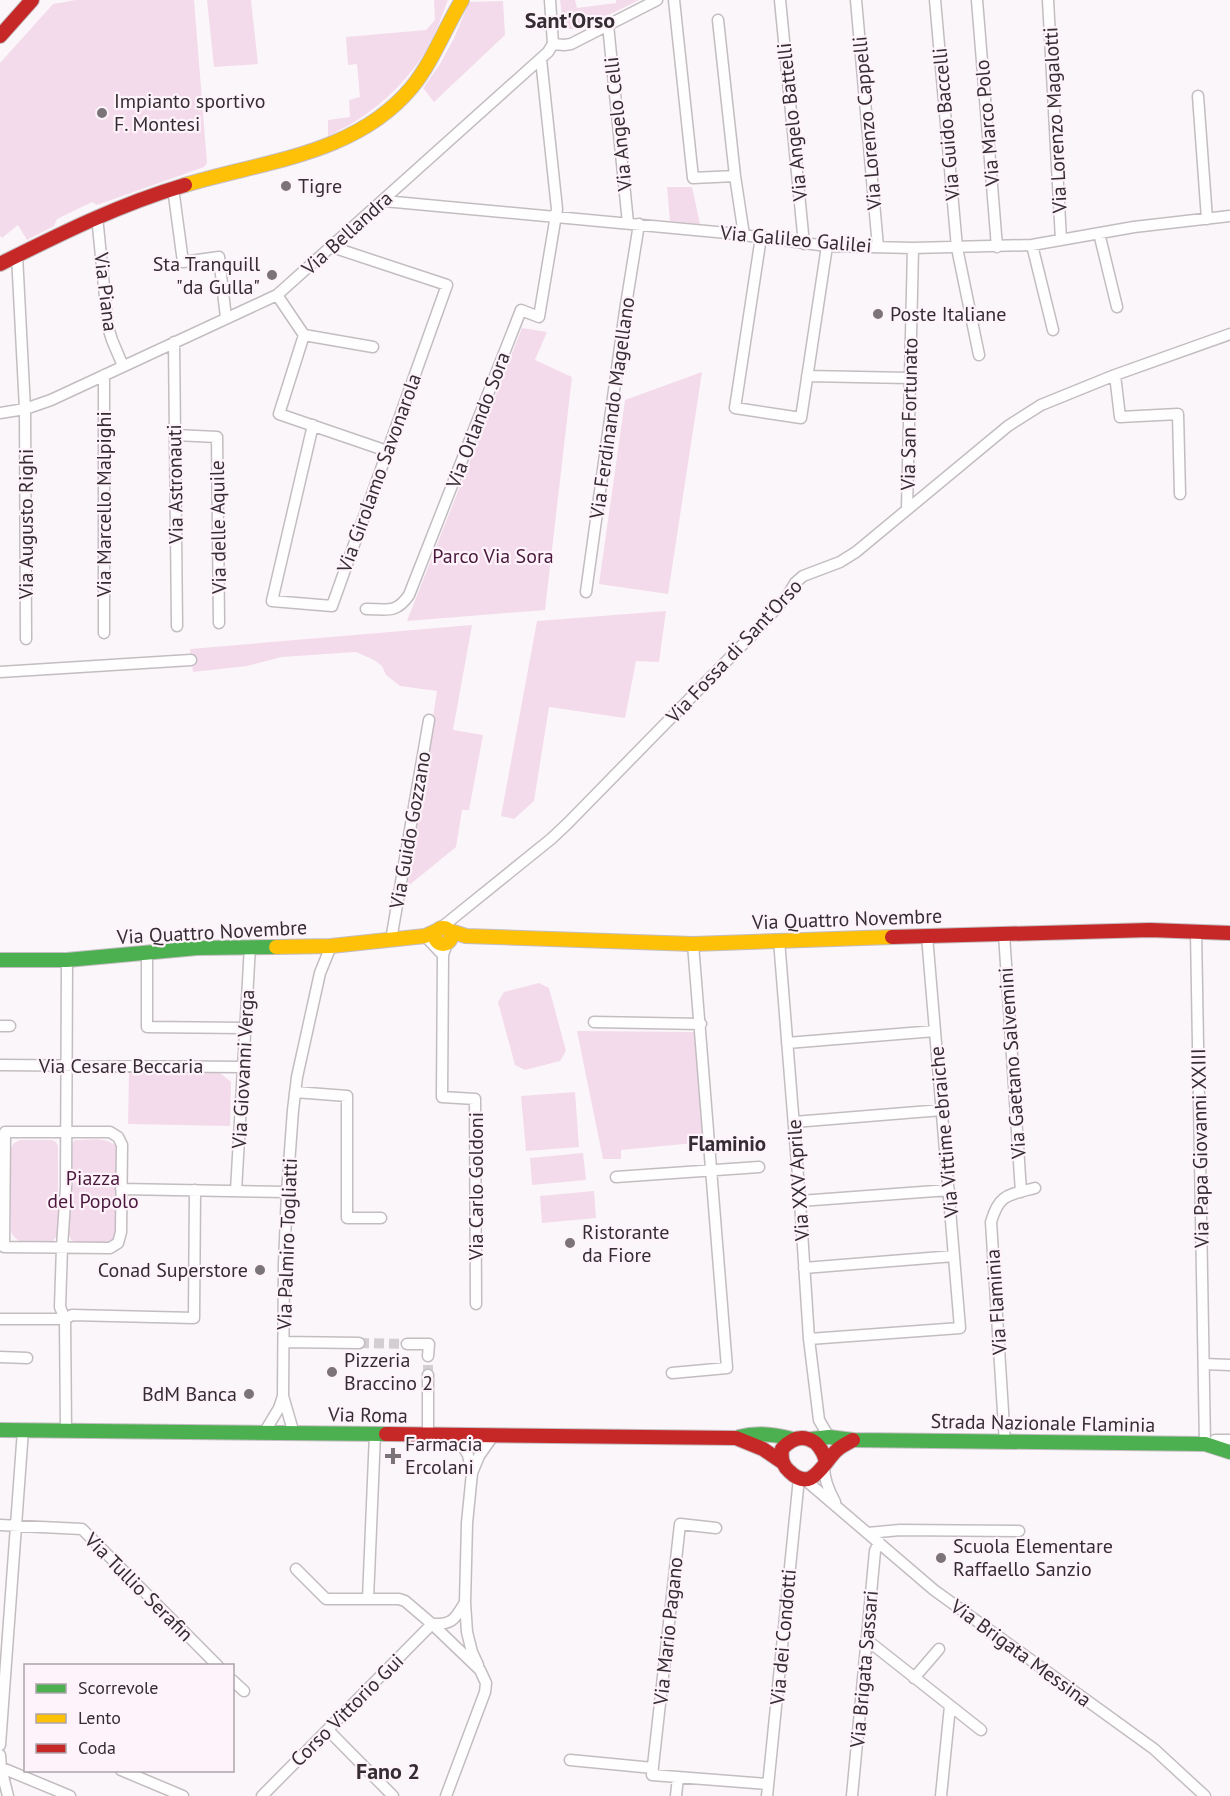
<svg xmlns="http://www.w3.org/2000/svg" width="1230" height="1796" font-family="'PT Sans',sans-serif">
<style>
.green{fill:#f4dbeb}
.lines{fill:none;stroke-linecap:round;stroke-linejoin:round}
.street-tunnel{stroke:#d3ced1;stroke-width:10;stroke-dasharray:10 5;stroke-linecap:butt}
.street-casing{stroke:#c3bdc1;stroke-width:13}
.fast-casing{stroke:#c3bdc1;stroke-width:16}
.slow-casing{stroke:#c3bdc1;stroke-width:16}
.jam-casing{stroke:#c3bdc1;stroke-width:16}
.street{stroke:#fefefe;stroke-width:10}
.fast{stroke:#4caf50;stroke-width:14}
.slow{stroke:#ffc107;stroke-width:14}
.jam{stroke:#c62828;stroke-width:14}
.poi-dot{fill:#7a7377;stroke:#fef3fa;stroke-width:2}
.labels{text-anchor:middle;stroke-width:4.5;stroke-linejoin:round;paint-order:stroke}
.poi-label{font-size:20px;fill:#342d31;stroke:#fef3fa;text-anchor:start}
.street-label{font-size:20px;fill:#342d31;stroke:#fef3fa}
.park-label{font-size:20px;fill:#4a183c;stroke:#fef3fa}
.neighbourhood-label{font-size:21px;font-weight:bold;fill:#342d31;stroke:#fef3fa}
.quarter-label{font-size:22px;font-weight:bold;fill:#342d31;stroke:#fef3fa}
</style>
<rect width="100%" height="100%" fill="#fbf6f9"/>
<!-- green -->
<path class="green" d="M76,0H194L207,163L204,167L97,205L92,202L57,219L54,226L27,240L18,225L2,238L0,236V63L53,4Z
M207,0H251L258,64L214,67Z
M434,0H448C442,16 436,33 428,47C406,86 368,118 328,136V120L350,117L349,100L360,97L357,64L348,65L346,37L426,30L435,20Z
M560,0H575L577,8L616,3V0H639L615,12L573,29H567L563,24Z
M503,1L505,35L434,102L423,88L440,64L454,38L469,2Z
M667,187H692L700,224L670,221Z
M522,328L547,332L535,360L572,377L545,610L407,621Z
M702,372L668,594L599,584L625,400Z
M666,611L659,662L636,661L625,718L549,707L534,801L514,819L501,816L537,621Z
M472,625L453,730L483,735L469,810H462L456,847L407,887L437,691L400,686L386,675L382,666L374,660L356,652L281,657L247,666L193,672L190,649Z
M539,983L549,988L566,1051L560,1061L525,1070L515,1065L498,1002L504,992Z
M577,1031L694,1032L705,1142L621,1150V1159H603Z
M129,1072H219L231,1082L230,1126L128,1124Z
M575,1092L579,1147L526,1151L521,1096Z
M20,1140H52L56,1142L58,1146V1234L52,1243C36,1243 19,1248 11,1232V1148L14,1143Z
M75,1140C89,1140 109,1135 118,1149L117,1230L114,1238L107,1243H75L71,1240L69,1234L70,1146Z
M583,1153L586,1180L532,1185L530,1158Z
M594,1191L596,1218L542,1223L540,1196Z"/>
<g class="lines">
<!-- street-tunnel -->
<path class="street-tunnel" d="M359,1343L407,1344
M428,1375V1356"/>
<!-- street casing -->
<g class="street-casing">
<path id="street" d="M550,0L553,44
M674,0L693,178L735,176
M780,0L804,244
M856,0L878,247
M935,0L957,248L979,355
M977,0L997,247
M1048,0L1061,240
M718,20L735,176L744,235
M608,25L628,223
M553,44L564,45L571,44L657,0
M1198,96L1207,219
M173,188L183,262L219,257L226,318
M384,201L727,233L827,246L913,248L1032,245L1134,227L1230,216
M97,216L108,327L112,340L123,366
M1099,233L1117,307
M761,237L735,408L801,418L827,246
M1032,245L1053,330
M17,255L25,409L26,639
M277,295L304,335L373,347
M304,335L279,414L387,451
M174,342L177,626
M104,375V633
M1115,375L1120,417L1178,414L1180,494
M807,376L909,378
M0,413L25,409L51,400L277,295L548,52L553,44
M313,425L272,601L332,606L447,285L332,247
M175,435L217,437L219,623
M907,509L913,248
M586,592L625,311L639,224
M366,609C387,609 396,614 409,595L521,310L539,317L557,209L541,59
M0,672L191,660
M442,927L551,839L567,824L756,631L788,595L795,583L803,576L840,562L856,552L1008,426L1041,405L1115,375L1230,334
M1196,931L1205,1444
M1004,934L1021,1192
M425,936L443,955
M391,940L429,720
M779,940L800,1201L809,1339L819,1420L829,1437
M447,943L443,955L442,1097L475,1099L476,1304
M147,953V1027L245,1028
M594,1022L701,1024
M0,1026H10
M787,1043L935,1031
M0,1065L242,1067
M295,1092L347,1096V1218H381
M794,1122L942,1110
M5,1132H110L118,1137L122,1145L121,1232L118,1243L110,1248L4,1247Z
M616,1177L759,1167
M121,1189L287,1192
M236,1191L250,946
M800,1201L949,1190
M804,1268L954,1256
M0,1319H65L72,1315L194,1318L195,1190
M809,1339L960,1328L927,936
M284,1342L359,1343
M407,1344H429L428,1356
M0,1357L27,1358
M1204,1364L1230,1365
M672,1373L727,1368L693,944
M66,1431L65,1319L60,1307L62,1247L66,1187L67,960
M264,1433L279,1408L283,1396
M294,1434L283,1396L284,1264L287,1192L293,1110L297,1077L320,973L331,946
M428,1435V1375
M456,1435L468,1455L472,1473
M1215,1440H1230
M1005,1443L991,1222C999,1194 1008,1195 1035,1188
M824,1467C824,1480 829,1491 835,1502
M803,1478L934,1590L1154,1749L1205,1796
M0,1525L82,1529L218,1666
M716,1528L680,1524L652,1775L768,1784
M868,1533L900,1530L1019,1531
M296,1569L326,1599H399L405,1601L432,1624L480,1670L486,1683L485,1692L446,1796
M368,1599L375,1434
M432,1624C452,1625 455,1619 464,1604
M867,1640L981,1730
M478,1665L472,1652L467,1632L465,1603L467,1523L472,1473L479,1456L493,1436
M914,1678L939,1649
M232,1680L244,1691
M328,1730L393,1796
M0,1745L23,1430
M0,1755L1,1768L8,1796
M570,1760L653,1768
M0,1767L70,1796
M121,1770L183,1796
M262,1796L432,1624
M676,1796L678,1777
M767,1796L799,1478
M852,1796L875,1551L879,1542
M941,1796L950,1706"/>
</g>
<!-- fast casing -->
<g class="fast-casing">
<path id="fast" d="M0,960H67L197,948L276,947
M0,1430L386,1434
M739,1437C757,1432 774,1434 792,1439
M812,1439L829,1437L853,1440L1205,1444L1230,1452"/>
</g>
<!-- slow casing -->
<g class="slow-casing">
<path id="slow" d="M185,185C263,161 356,155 412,87C433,61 445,28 462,0
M435 936a8 8 0 1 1 16 0a8 8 0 1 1-16 0Z
M450,931L466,936L693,944L892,937
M276,947L331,946L425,936L436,931"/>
</g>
<!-- jam casing -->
<g class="jam-casing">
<path id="jam" d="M0,36L32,0
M0,264C60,234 120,204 185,185
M892,937L1150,930L1230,933
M386,1434L736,1438L763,1449L782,1462
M826,1461C819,1437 799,1430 782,1449C781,1458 782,1465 789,1471C812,1494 822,1464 837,1450C841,1446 848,1443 853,1440"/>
</g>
<!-- street -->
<use href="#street" class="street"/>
<!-- fast -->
<use href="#fast" class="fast"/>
<!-- slow -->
<use href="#slow" class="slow"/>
<!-- jam -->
<use href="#jam" class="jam"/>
</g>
<!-- markers -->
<g class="poi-dot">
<circle cx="102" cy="113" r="6"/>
<circle cx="286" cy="186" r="6"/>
<circle cx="272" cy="275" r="6"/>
<circle cx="878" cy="314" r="6"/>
<circle cx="570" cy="1243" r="6"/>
<circle cx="260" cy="1270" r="6"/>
<circle cx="332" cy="1372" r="6"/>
<circle cx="249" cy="1394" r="6"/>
<path d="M390 1447h6v6h6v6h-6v6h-6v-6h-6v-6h6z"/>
<circle cx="941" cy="1558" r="6"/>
</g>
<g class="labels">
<!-- poi labels -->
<g class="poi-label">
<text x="114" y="108">Impianto sportivo<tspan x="114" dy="23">F. Montesi</tspan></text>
<text x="298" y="193">Tigre</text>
<text x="260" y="271" text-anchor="end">Sta Tranquill<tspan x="260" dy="23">"da Gulla"</tspan></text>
<text x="890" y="321">Poste Italiane</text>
<text x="582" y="1239">Ristorante<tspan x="582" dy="23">da Fiore</tspan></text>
<text x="248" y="1277" text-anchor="end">Conad Superstore</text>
<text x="344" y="1367">Pizzeria<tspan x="344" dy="23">Braccino 2</tspan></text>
<text x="237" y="1401" text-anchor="end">BdM Banca</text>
<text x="405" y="1451">Farmacia<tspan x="405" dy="23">Ercolani</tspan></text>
<text x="953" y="1553">Scuola Elementare<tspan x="953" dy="23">Raffaello Sanzio</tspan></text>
</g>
<!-- street labels -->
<g class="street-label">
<text transform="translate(1055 120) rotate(-93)" y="7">Via Lorenzo Magalotti</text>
<text transform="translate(792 122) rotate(-96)" y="7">Via Angelo Battelli</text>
<text transform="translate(867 123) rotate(-95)" y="7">Via Lorenzo Cappelli</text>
<text transform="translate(987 123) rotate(-95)" y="7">Via Marco Polo</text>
<text transform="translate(618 124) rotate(-96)" y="7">Via Angelo Celli</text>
<text transform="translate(946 124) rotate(-95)" y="7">Via Guido Baccelli</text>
<text transform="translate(347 233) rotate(-42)" y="7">Via Bellandra</text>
<text transform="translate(796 239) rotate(5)" y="7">Via Galileo Galilei</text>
<text transform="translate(106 292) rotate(83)" y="7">Via Piana</text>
<text transform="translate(612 408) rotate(-82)" y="7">Via Ferdinando Magellano</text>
<text transform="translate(909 414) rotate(-89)" y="7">Via San Fortunato</text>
<text transform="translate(478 420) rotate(-69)" y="7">Via Orlando Sora</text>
<text transform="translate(379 473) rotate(-70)" y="7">Via Girolamo Savonarola</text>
<text transform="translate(175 484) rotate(-91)" y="7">Via Astronauti</text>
<text transform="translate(104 504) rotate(-90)" y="7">Via Marcello Malpighi</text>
<text transform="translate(26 524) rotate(-90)" y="7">Via Augusto Righi</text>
<text transform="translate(218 527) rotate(-91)" y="7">Via delle Aquile</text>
<text transform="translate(734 651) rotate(-47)" y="7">Via Fossa di Sant'Orso</text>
<text transform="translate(410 830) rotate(-80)" y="7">Via Guido Gozzano</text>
<text transform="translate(847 919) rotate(-2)" y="7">Via Quattro Novembre</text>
<text transform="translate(212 932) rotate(-3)" y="7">Via Quattro Novembre</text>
<text transform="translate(1012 1063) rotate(-94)" y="7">Via Gaetano Salvemini</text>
<text x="121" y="1073">Via Cesare Beccaria</text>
<text transform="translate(243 1069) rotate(-87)" y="7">Via Giovanni Verga</text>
<text transform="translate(944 1132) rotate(-95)" y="7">Via Vittime ebraiche</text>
<text transform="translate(1200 1148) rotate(-91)" y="7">Via Papa Giovanni XXIII</text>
<text transform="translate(798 1180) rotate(-94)" y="7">Via XXV Aprile</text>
<text transform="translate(476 1186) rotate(-90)" y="7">Via Carlo Goldoni</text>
<text transform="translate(287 1244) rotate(-88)" y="7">Via Palmiro Togliatti</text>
<text transform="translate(996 1302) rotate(-94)" y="7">Via Flaminia</text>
<text transform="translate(368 1415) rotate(1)" y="7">Via Roma</text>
<text transform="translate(1043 1423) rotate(1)" y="7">Strada Nazionale Flaminia</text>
<text transform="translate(139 1587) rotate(45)" y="7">Via Tullio Serafin</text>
<text transform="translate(668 1631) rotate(-84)" y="7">Via Mario Pagano</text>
<text transform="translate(783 1637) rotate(-85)" y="7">Via dei Condotti</text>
<text transform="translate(1021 1653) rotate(36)" y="7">Via Brigata Messina</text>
<text transform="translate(864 1669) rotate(-85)" y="7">Via Brigata Sassari</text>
<text transform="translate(347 1710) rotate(-45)" y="7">Corso Vittorio Gui</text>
</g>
<!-- park labels -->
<g class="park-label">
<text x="493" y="563">Parco Via Sora</text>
<text x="93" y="1185">Piazza<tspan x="93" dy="23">del Popolo</tspan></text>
</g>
<!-- neighbourhood labels -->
<g class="neighbourhood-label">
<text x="727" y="1151">Flaminio</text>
</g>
<!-- quarter labels -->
<g class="quarter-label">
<text x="570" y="28">Sant'Orso</text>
<text x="388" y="1779">Fano 2</text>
</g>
</g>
<!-- legend -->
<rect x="24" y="1664" width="210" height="108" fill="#fef3fa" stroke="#ada4aa" stroke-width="1.5"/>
<rect x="36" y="1684" width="30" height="9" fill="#4caf50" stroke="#ada4aa" stroke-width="1.5"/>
<text x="78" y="1694" font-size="18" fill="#342d31">Scorrevole</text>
<rect x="36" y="1714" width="30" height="9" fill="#ffc107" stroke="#ada4aa" stroke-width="1.5"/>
<text x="78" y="1724" font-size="18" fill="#342d31">Lento</text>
<rect x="36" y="1744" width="30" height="9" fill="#c62828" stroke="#ada4aa" stroke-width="1.5"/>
<text x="78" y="1754" font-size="18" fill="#342d31">Coda</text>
</svg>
